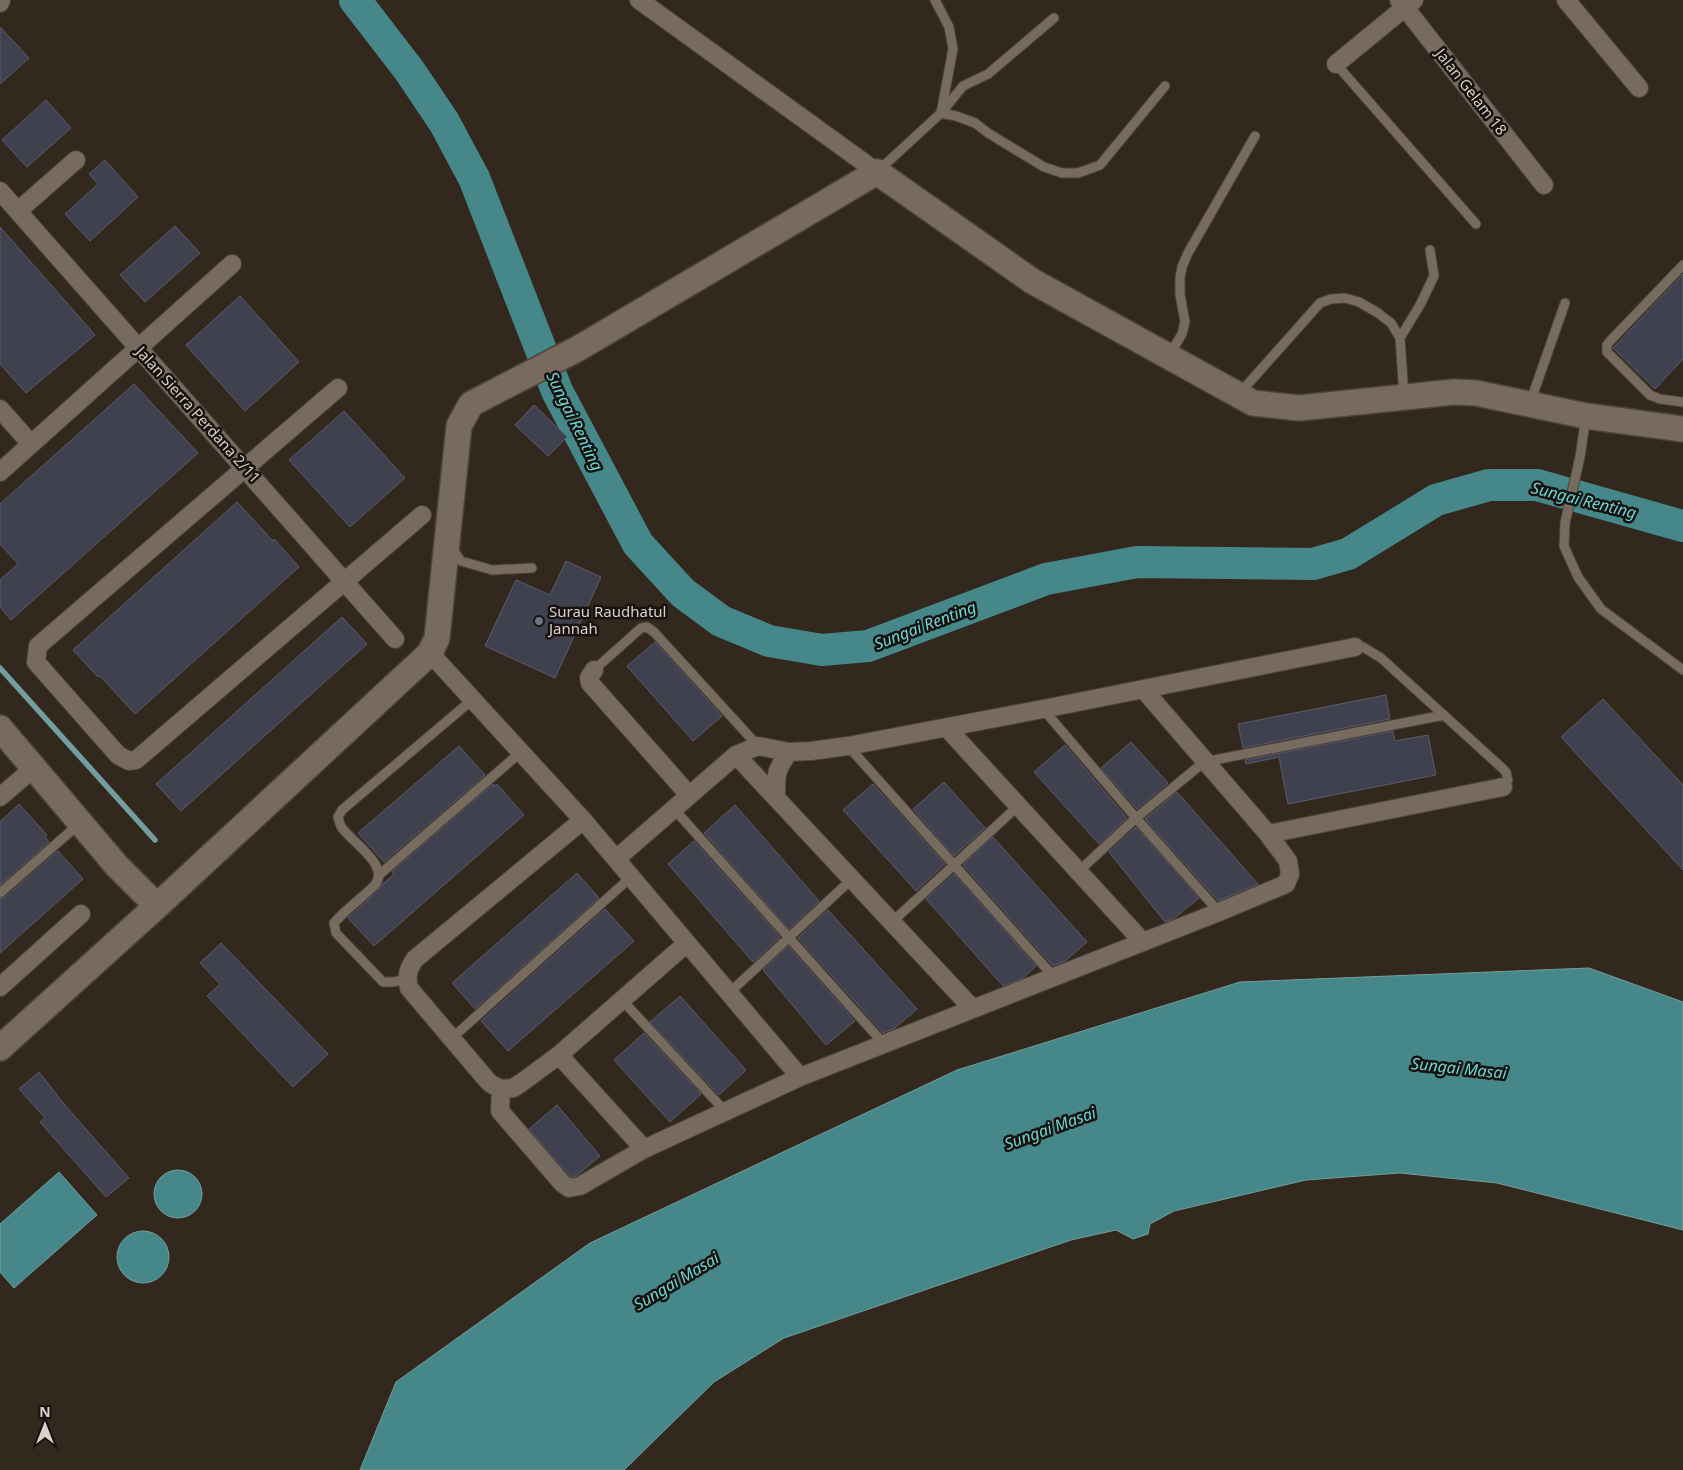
<svg xmlns="http://www.w3.org/2000/svg" width="1683" height="1470" font-family="'Noto Sans',sans-serif">
<style>
.water{fill:#468889;stroke:#729e9d}
.lines{fill:none;stroke-linecap:round;stroke-linejoin:round}
.stream{stroke:#729e9d;stroke-width:5.5}
.river{stroke:#468889;stroke-width:32}
.building{fill:#40414f;stroke:#5b5c6b}
.lane-casing{stroke:#4c433b;stroke-width:11}
.street-casing{stroke:#4c433b;stroke-width:20}
.secondary-casing{stroke:#4c433b;stroke-width:28}
.lane{stroke:#776a5f;stroke-width:9}
.street{stroke:#776a5f;stroke-width:18}
.secondary{stroke:#776a5f;stroke-width:25}
.worship-dot{fill:#6b7280;stroke:#17120e;stroke-width:2}
.labels{text-anchor:middle;stroke-width:5;stroke-linejoin:round;paint-order:stroke}
.street-label{font-size:15px;fill:#d9d1cb;stroke:#17120e}
.poi-label{font-size:15px;fill:#d9d1cb;stroke:#17120e;text-anchor:start}
.water-label{font-size:16px;font-style:italic;fill:#6dd5d8;stroke:#17120e}
</style>
<rect width="100%" height="100%" fill="#33281e"/>
<!-- water -->
<path class="water" d="M1589,968L1683,1002V1230L1497,1183L1400,1173L1306,1180L1174,1211L1150,1224L1148,1234L1133,1239L1116,1230L1071,1240L784,1338L714,1382L624,1470H360L396,1382L590,1243L957,1070L1240,982Z
M154 1194a24 24 0 1 1 48 0a24 24 0 1 1-48 0Z
M59,1172L97,1215L14,1288L0,1272V1224Z
M117 1257a26 26 0 1 1 52 0a26 26 0 1 1-52 0Z"/>
<g class="lines">
<!-- stream -->
<path class="stream" d="M0,668L155,840"/>
<!-- river -->
<path class="river" d="M355,0L409,70L444,122L474,178L557,391L638,544L683,593L721,621L769,641L822,650L868,646L1046,579L1137,562L1313,564L1348,554L1436,500L1489,485H1537L1683,526"/>
</g>
<!-- building -->
<path class="building" d="M0,27L29,58L0,84Z
M46,100L71,128L27,167L2,140Z
M105,160L138,197L90,241L65,214L98,184L89,174Z
M175,226L200,253L145,302L120,275Z
M0,227L95,335L26,393L0,364Z
M1683,274V359L1655,389L1613,348Z
M240,296L299,362L245,411L186,345Z
M134,384L198,453L11,620L0,607V580L18,564L0,544V504Z
M534,405L567,437L548,456L515,425Z
M344,411L405,478L350,527L289,460Z
M237,502L273,541L274,539L299,567L135,714L100,676L98,677L73,650Z
M566,561L601,577L555,678L485,646L516,580L550,595Z
M342,617L367,644L181,811L156,784Z
M655,642L722,716L693,741L627,666Z
M1386,695L1390,719L1243,748L1238,724Z
M1603,699L1683,785V870L1561,737Z
M1393,731L1395,741L1428,735L1436,775L1288,804L1279,757L1246,764L1245,760Z
M1131,742L1168,783L1137,809L1101,768Z
M1065,745L1127,818L1099,844L1034,772Z
M459,746L485,775L384,862L358,833Z
M944,782L985,828L954,856L913,809Z
M493,784L495,786L497,784L524,815L374,946L348,918L378,891L382,885L394,874L392,872Z
M873,784L945,864L916,891L843,810Z
M1177,792L1258,884L1256,885L1218,901L1145,819Z
M19,804L47,835L45,837L49,842L0,885V822Z
M735,805L819,901L789,929L704,833Z
M1136,827L1199,898L1173,919L1165,922L1109,852Z
M993,837L1087,942L1065,961L1053,966L963,865Z
M694,841L780,937L753,962L668,864Z
M58,851L83,879L0,953V899L4,898Z
M577,873L599,898L475,1009L452,983Z
M954,874L1036,966L1023,978L1003,986L926,899Z
M605,909L634,941L508,1051L481,1021Z
M828,910L917,1009L895,1028L883,1033L798,938Z
M221,943L328,1054L293,1087L207,996L220,984L200,963Z
M788,946L855,1021L826,1045L763,970Z
M680,996L746,1070L719,1095L650,1022Z
M644,1033L701,1094L670,1122L614,1060Z
M39,1072L64,1104L129,1178L106,1197L40,1122L45,1118L19,1089Z
M557,1105L600,1156L576,1176L572,1177L569,1175L529,1129Z"/>
<g class="lines">
<!-- lane casing -->
<g class="lane-casing">
<path id="lane" d="M935,0L949,27L953,49L941,113L956,116L975,123L988,133L1044,167L1062,173H1078L1100,165L1165,86
M1336,64L1476,224
M878,171L941,113L963,86L988,74L1054,18
M1683,265L1611,340L1607,345V352L1650,395L1660,399L1683,402
M1400,338L1420,305L1434,276L1430,250
M1170,354L1182,334L1185,322L1180,294V278L1182,267L1188,253L1255,136
M1240,393L1320,303L1331,299L1345,298L1359,302L1378,313L1391,323L1400,338L1404,396
M1530,403L1565,303
M1586,416L1580,457L1565,523L1564,546L1578,577L1601,609L1683,670
M451,547L461,561L492,570L532,568
M1355,647H1363L1381,658L1501,767L1506,772L1508,780L1503,787
M594,670L641,628L647,627L654,632L758,746
M1043,709L1136,818L1219,912
M848,746L1054,977
M674,809L884,1044
M1078,872L1136,818L1204,762L1444,715
M379,875L521,752
M0,893L79,824
M892,922L1018,806
M407,979L393,982H383L336,933L334,923C346,909 361,899 374,886C392,867 353,843 342,828C340,825 339,821 338,817L342,810L472,700
M729,993L852,879
M622,1000L725,1111
M451,1039L631,877"/>
</g>
<!-- street casing -->
<g class="street-casing">
<path id="street" d="M639,0L877,172
M1399,0L1544,185
M1566,0L1639,88
M0,3L1,0
M1336,64L1414,0
M0,191L395,639
M18,211L76,160
M338,388L38,646L36,662L118,755L129,761L136,760L422,515
M0,409L31,444
M0,472L232,264
M430,653L583,820L800,1077
M594,670L589,678L590,683L689,795
M947,728L1143,942
M736,755L973,1009
M0,797L35,767
M776,798C776,775 775,771 789,752
M583,820L415,959C408,969 406,976 409,988L486,1079L491,1084L501,1089L513,1088L521,1083L559,1055L687,943
M1268,834L1503,787
M616,859L736,755L758,746L789,752L811,751L848,746L1043,709L1355,647
M0,987L81,914
M559,1055L644,1149
M501,1089L500,1111L562,1183L569,1188L580,1186L644,1149L800,1077L1219,912L1286,884L1290,874L1288,861L1268,834L1144,690"/>
</g>
<!-- secondary casing -->
<g class="secondary-casing">
<path id="secondary" d="M0,728L117,866L157,906
M0,1048L157,906L430,653L437,638L459,426L471,404L579,348L877,172L1032,281L1253,403L1299,408L1454,392L1476,393L1586,416L1683,429"/>
</g>
<!-- lane -->
<use href="#lane" class="lane"/>
<!-- street -->
<use href="#street" class="street"/>
<!-- secondary -->
<use href="#secondary" class="secondary"/>
</g>
<!-- markers -->
<circle class="worship-dot" cx="539" cy="621" r="5"/>
<g class="labels">
<!-- street labels -->
<g class="street-label">
<text transform="translate(1471 92) rotate(52)" y="5">Jalan Gelam 18</text>
<text transform="translate(198 415) rotate(48)" y="5">Jalan Sierra Perdana 2/11</text>
</g>
<!-- poi labels -->
<g class="poi-label">
<text x="549" y="617">Surau Raudhatul<tspan x="549" dy="17">Jannah</tspan></text>
</g>
<!-- water labels -->
<g class="water-label">
<text transform="translate(575 421) rotate(64)" y="6">Sungai Renting</text>
<text transform="translate(1584 500) rotate(14)" y="6">Sungai Renting</text>
<text transform="translate(925 625) rotate(-21)" y="6">Sungai Renting</text>
<text transform="translate(1459 1068) rotate(6)" y="6">Sungai Masai</text>
<text transform="translate(1050 1128) rotate(-20)" y="6">Sungai Masai</text>
<text transform="translate(676 1281) rotate(-31)" y="6">Sungai Masai</text>
</g>
</g>
<!-- north arrow -->
<g transform="translate(45 1425)" stroke="#17120e" stroke-width="4" paint-order="stroke">
<path d="M0-4L9 19L0 12L-9 19Z" fill="#d9d1cb"/>
<text y="-8" font-size="14" font-weight="bold" text-anchor="middle" fill="#d9d1cb">N</text>
</g>
</svg>
